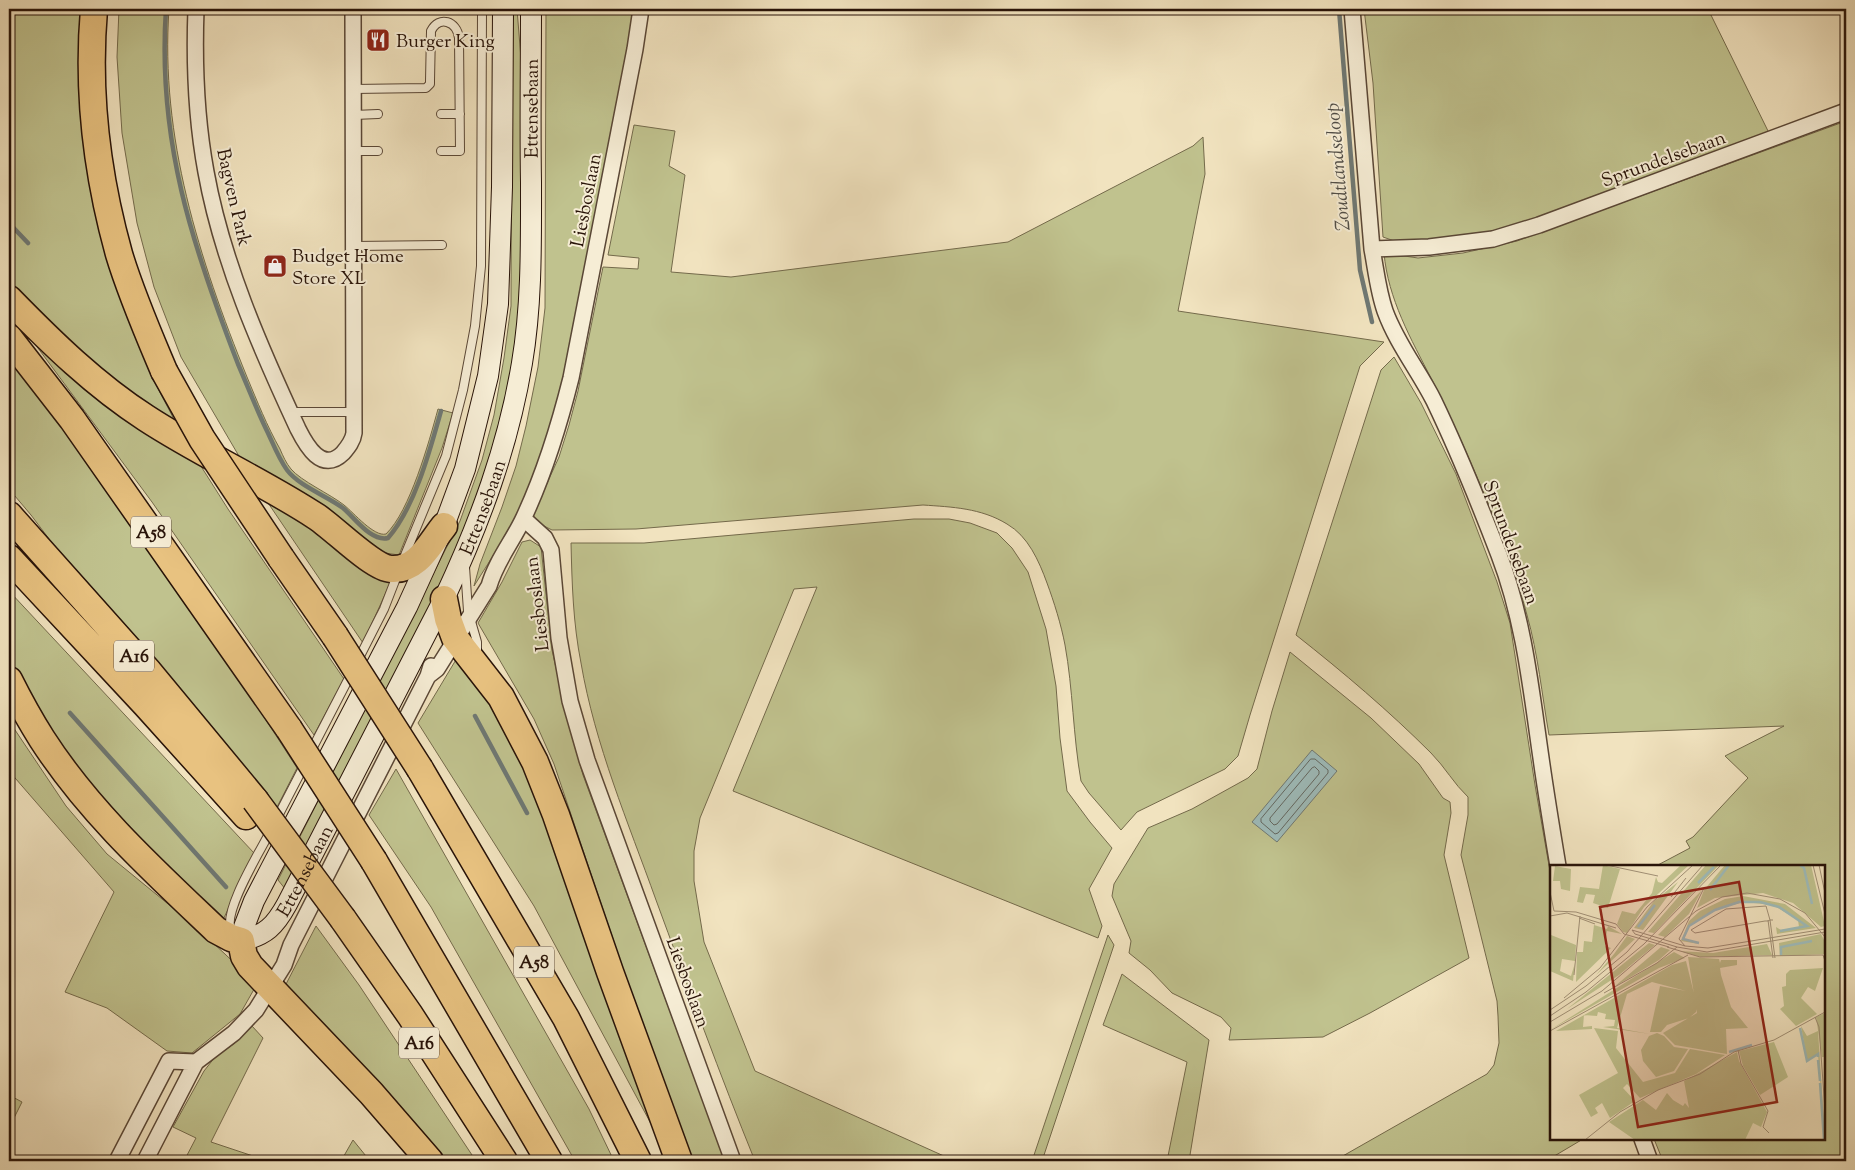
<svg xmlns="http://www.w3.org/2000/svg" width="1855" height="1170" font-family="'Sorts Mill Goudy',serif">
<style>
.green{fill:#c0c28e;stroke:#746a4b}
.water{fill:#9ebcbb;stroke:#6f7873}
.lines{fill:none;stroke-linecap:round;stroke-linejoin:round}
.shore{stroke:#636862;stroke-width:1}
.stream{stroke:#6f7873;stroke-width:4.5}
.lane-casing{stroke:#5a4736;stroke-width:10}
.street-casing{stroke:#5a4736;stroke-width:18}
.secondary-casing{stroke:#281308;stroke-width:22}
.highway-casing{stroke:#281308;stroke-width:29}
.lane{stroke:#f6edd5;stroke-width:8}
.street{stroke:#f6edd5;stroke-width:15}
.secondary{stroke:#f6edd5;stroke-width:20}
.highway{stroke:#e8c280;stroke-width:26}
.highway-bridge-casing{stroke:#281308;stroke-width:29;stroke-linecap:butt}
.highway-bridge{stroke:#e8c280;stroke-width:26}
.labels{text-anchor:middle;stroke-width:4;stroke-linejoin:round;paint-order:stroke}
.shield{fill:#f6edd5;stroke:#665446;stroke-width:1}
.shield-label{font-size:18px;font-weight:bold;fill:#281308}
.poi-label{font-size:19px;fill:#281308;stroke:#f6edd5;text-anchor:start}
.street-label{font-size:19px;fill:#281308;stroke:#f6edd5}
.water-label{font-size:20px;font-style:italic;fill:#514e47;stroke:#f6edd5}
.inset-river{fill:none;stroke:#9ebcbb;stroke-width:2.5}
.inset-road{fill:none;stroke:#a19076;stroke-width:1}
.view{fill:#8f2418;fill-opacity:0.15;stroke:#8f2418;stroke-width:2.5}
.inset-edge{fill:none;stroke:#281308;stroke-width:2.5}
</style>
<rect width="100%" height="100%" fill="#f1e3bf"/>
<filter id="stains"><feTurbulence type="fractalNoise" baseFrequency=".004" numOctaves="4"/><feColorMatrix values="0 0 0 0 .2 0 0 0 0 .09 0 0 0 0 .02 0 0 0 .5 -.17"/></filter>
<radialGradient id="worn" r=".72"><stop offset=".6" stop-color="#630" stop-opacity="0"/><stop offset="1" stop-color="#630" stop-opacity=".3"/></radialGradient>
<!-- green -->
<path class="green" d="M9,9H83L108,259L128,319L152,377L178,427L116,384L9,286Z
M119,9H169C160,137 199,259 247,377C257,401 267,426 280,449C283,456 286,463 291,469C301,481 330,494 344,505C354,513 374,537 386,534C410,511 429,442 438,409L453,413L442,448L399,555L385,553L369,545L243,463L181,357L154,287L137,223L122,133L117,57Z
M512,9H517L523,84L522,271L514,361L496,442L475,509L445,577L286,890L278,880L460,521L482,460L494,415L504,358L511,306Z
M546,9H635C625,76 610,143 597,210C578,306 563,406 525,497C512,528 492,557 474,586L480,564L502,507L516,466L526,426L538,367L545,308Z
M1364,9H1708L1770,135L1511,229L1471,240L1400,243L1383,237L1373,83Z
M1846,121V1161H1663L1654,1139H1824V866H1656L1690,848L1686,841L1693,837L1748,778L1725,756L1784,726L1549,735C1542,695 1538,654 1527,615C1512,557 1487,500 1463,445C1453,423 1443,401 1432,380C1411,339 1388,299 1384,253L1418,258L1463,253L1517,241Z
M634,125L675,131L669,166L685,175L671,272L731,277L1008,242L1193,146L1203,137L1205,174L1178,311L1384,342L1360,366L1250,715L1238,756L1225,769L1137,812L1121,830L1089,793L1081,781C1073,736 1073,689 1065,645C1061,624 1054,602 1047,583C1039,561 1028,536 1007,524C981,508 952,507 923,505L636,529L552,530L536,522L533,514L559,457L569,425L578,391L603,267L638,269L639,258L608,255Z
M12,313L192,452L228,509L344,679L314,735L152,502Z
M9,354L134,525L233,669L297,768L275,811L71,568L31,515L9,489Z
M1394,357L1421,403L1456,474L1497,582L1510,623L1535,785L1551,877V1139H1583L1546,1161H1334L1487,1074L1494,1065L1499,1043L1498,1016L1497,1001L1461,855L1468,815V797C1454,784 1445,767 1431,753C1389,711 1343,672 1296,635L1381,370Z
M262,494L392,579L363,643Z
M914,519H949L970,523L997,533L1012,548L1028,572L1046,629L1056,686L1060,738L1067,791L1090,822L1112,848L1089,889L1102,926L1098,938L733,791L817,587L794,589L700,818L694,851V881L704,942L755,1071L955,1161H755C720,1075 688,987 656,900C628,822 595,745 581,663C573,623 572,583 571,543H644Z
M530,540L541,547L552,650L569,726L583,775L725,1161H693L623,969L554,764L534,719L478,623L502,582L522,542Z
M9,591L254,853L223,920L211,913L82,782L9,669Z
M1290,652L1371,718L1419,764L1443,798L1450,802L1451,813L1444,855L1469,958L1370,1013L1323,1037L1229,1040L1231,1028L1221,1017L1172,993L1150,970L1129,953L1131,941L1112,896L1114,884L1148,828L1192,809L1248,778L1257,769L1272,711Z
M457,658L483,691L524,760L671,1161L534,906L418,723Z
M9,721L66,806L107,854L195,926L257,984L240,1014L192,1053L167,1051L107,1008L65,992L114,892L9,771Z
M396,769L589,1109L614,1161H575L431,907L369,815Z
M316,926L359,985L476,1161H443L410,1120L284,988Z
M1108,935L1114,945L1042,1161H1032Z
M1122,974L1209,1040L1189,1161H1167L1187,1062L1103,1025Z
M252,1026L263,1038L211,1142L268,1161H184L196,1138L173,1127L204,1071L215,1057L235,1043Z
M9,1095L22,1102L9,1128Z
M353,1140L370,1161H341Z"/>
<!-- water -->
<path class="water" d="M1312,750L1337,771L1277,842L1252,822Z"/>
<g class="lines">
<!-- shore -->
<path class="shore" d="M1311,759H1315L1328,770V773L1278,833L1275,834L1261,822V819Z
M1315,767L1319,771V774L1277,824L1274,825L1270,821V818L1312,768Z"/>
<!-- stream -->
<path class="stream" d="M166,9C157,139 192,245 238,364C248,387 257,411 268,433C274,446 279,459 287,470C299,486 327,496 343,508C355,518 371,542 388,538C415,507 430,450 441,411
M1339,9L1360,270L1372,322
M9,223L28,243
M70,713L226,887
M475,716L527,813"/>
<!-- lane casing -->
<g class="lane-casing">
<path id="lane" d="M353,89L426,88L430,84V81L431,31C439,15 457,21 459,38L460,151H441
M441,114H460
M354,115L378,114
M354,151H378
M354,246L442,245
M290,412H354
M403,560L446,456L463,390L475,326L481,266L482,9
M465,567L468,611L477,642V654
M357,662L384,609L398,573
M310,753L352,672
M276,820L305,764
M232,931C220,915 262,848 271,830"/>
</g>
<!-- street casing -->
<g class="street-casing">
<path id="street" d="M196,9C194,63 196,118 206,172C222,261 260,347 298,429C306,445 322,474 343,453C348,447 353,441 354,433L353,9
M1352,9L1372,249C1376,270 1378,291 1385,311C1397,344 1419,371 1434,401C1458,451 1479,503 1499,555C1524,620 1531,689 1541,758C1546,794 1552,830 1558,866
M1372,249L1429,247L1493,239L1539,225L1846,111
M524,519L545,538L551,550L559,638L570,701L587,760L733,1161
M428,676L437,669L489,586C496,561 513,541 524,517C545,472 559,426 571,378L635,49L641,9
M1642,1139L1650,1161
M117,1161L169,1061L196,1062
M145,1161L196,1062L234,1033L256,1010L284,965L291,945L428,676L431,666"/>
</g>
<!-- secondary casing -->
<g class="secondary-casing">
<g id="secondary">
<path id="s1" d="M503,9L502,187L498,304L488,376L465,469L444,526L407,607L254,901L244,927L241,941C266,935 275,926 287,904L444,599C480,522 508,447 522,363C532,304 531,242 531,182C530,125 531,67 531,9"/>
</g>
</g>
<!-- highway casing -->
<g class="highway-casing">
<path id="highway" d="M94,9C87,90 97,175 119,254C131,294 148,333 164,371
M9,299C52,343 95,385 146,418C201,454 262,481 317,517C335,529 373,568 391,569C418,571 430,543 444,526
M9,338L72,419L289,729
M9,515L149,672L255,800
M9,558L146,705L246,816
M281,558L335,636
M444,599L448,619L455,638L501,697L535,762L556,815L610,972L679,1161
M9,680C19,700 30,720 42,739C89,812 154,871 216,930L231,938L241,941L244,956L250,966L371,1093L430,1161
M420,769L566,1018L638,1161
M374,861L549,1161
M343,919L410,1015L504,1161"/>
</g>
<!-- lane -->
<use href="#lane" class="lane"/>
<!-- street -->
<use href="#street" class="street"/>
<!-- secondary -->
<use href="#secondary" class="secondary"/>
<!-- highway -->
<use href="#highway" class="highway"/>
<!-- highway-bridge casing -->
<g class="highway-bridge-casing">
<path id="highway-bridge" d="M164,371L202,439L281,558
M335,636L420,769
M289,729L374,861
M255,800L343,919"/>
</g>
<!-- highway-bridge -->
<use href="#highway-bridge" class="highway-bridge"/>
</g>
<!-- icons -->
<defs>
<g id="restaurant-square" transform="scale(1.25)"><rect x="-9" y="-9" width="18" height="18" rx="4" fill="#8f2418" stroke="#f6edd5"/><path d="M-5-6h1v4h1v-4h1v4h1v-4h1v5L-1.5 .5V6h-2V.5L-5-1ZM5-6V6H3V1.5H1.5Q1.5-4 5-6Z" fill="#fff"/></g>
<g id="shop-square" transform="scale(1.25)"><rect x="-9" y="-9" width="18" height="18" rx="4" fill="#8f2418" stroke="#f6edd5"/><path d="M-5-2.5h2.3a2.7 3.5 0 0 1 5.4 0H5L5.5 6h-11ZM-1.5-2.5h3a1.5 2.3 0 0 0-3 0Z" fill="#fff"/></g>
</defs>
<g fill-rule="evenodd">
<use href="#restaurant-square" x="378" y="40"/>
<use href="#shop-square" x="275" y="266"/>
</g>
<g class="labels">
<!-- shield labels -->
<g class="shield">
<rect x="131" y="516.5" width="40" height="31" rx="4"/>
<rect x="114" y="640.5" width="40" height="31" rx="4"/>
<rect x="514" y="946.5" width="40" height="31" rx="4"/>
<rect x="399" y="1027.5" width="40" height="31" rx="4"/>
</g>
<g class="shield-label">
<text x="151" y="538">A58</text>
<text x="134" y="662">A16</text>
<text x="534" y="968">A58</text>
<text x="419" y="1049">A16</text>
</g>
<!-- poi labels -->
<g class="poi-label">
<text x="396" y="47">Burger King</text>
<text x="292" y="262">Budget Home<tspan x="292" dy="22">Store XL</tspan></text>
</g>
<!-- street labels -->
<g class="street-label">
<text dy="7" stroke="none"><textPath href="#s1" startOffset="1896">Ettensebaan</textPath></text>
<text transform="translate(1663 158) rotate(-20)" y="7">Sprundelsebaan</text>
<text transform="translate(235 197) rotate(77)" y="7">Bagven Park</text>
<text transform="translate(585 200) rotate(-79)" y="7">Liesboslaan</text>
<text dy="7" stroke="none"><textPath href="#s1" startOffset="1491">Ettensebaan</textPath></text>
<text transform="translate(1512 542) rotate(70)" y="7">Sprundelsebaan</text>
<text transform="translate(536 604) rotate(-97)" y="7">Liesboslaan</text>
<text dy="7" stroke="none"><textPath href="#s1" startOffset="1086">Ettensebaan</textPath></text>
<text transform="translate(689 982) rotate(70)" y="7">Liesboslaan</text>
</g>
<!-- water labels -->
<g class="water-label">
<text transform="translate(1337 167) rotate(-95)" y="7">Zoudtlandseloop</text>
</g>
</g>
<!-- overview -->
<g transform="translate(1550 865)">
<rect width="275" height="275" fill="#f1e3bf"/>
<path d="M53,0L70,4L58,43L43,38L45,30L36,29L33,38L27,37L30,22L49,24ZM131,0H139L94,42L77,68L73,67L67,59L72,46L85,49L102,28L106,12L108,17L112,18ZM156,0H169L104,68L98,67ZM175,0H261L275,61L271,62L243,38L213,28L165,33L147,43L154,25ZM5,1L21,4L20,26L11,24L10,16H3ZM128,17L93,65L84,63L104,36ZM152,25L139,49L115,72L108,70ZM193,31L235,39L266,63L227,69L226,62L231,65L249,62L248,55L223,40L194,37L168,44L139,61L133,74L149,79L131,76L139,56L150,46L175,34ZM44,60L57,64L58,61L72,69L57,66L55,81L61,83L26,117L27,87H33L34,76L42,77ZM271,69L275,77V89L230,91L229,78ZM1,70L26,80L25,96L12,94L10,106L21,111L25,98L23,116L0,106ZM77,71L85,74L46,110L64,89ZM99,78L105,80L69,110L17,144ZM217,79L222,90L151,92L129,86L163,88ZM111,82L120,85L109,95L64,122ZM124,87L135,93L109,103L0,165ZM138,92L169,94L170,98L171,95H187V100L170,103L171,110L181,142L198,163L176,164L177,189L125,180L113,168L147,148ZM136,96L147,141L146,147L139,153L117,160L111,167H100L110,121L136,126L102,117L77,129L67,163L100,169L53,162L64,161L65,155L55,154L56,149L48,147L47,151L34,150L33,162L42,161V164L6,166L122,100ZM273,103L265,126L258,122L251,133L267,149L246,161L230,144L234,141L232,122L236,121V109L240,105ZM275,148V192H272L266,152ZM251,161L257,171L268,166L275,275L268,189L257,195ZM44,163L68,166L66,183L93,217L125,208L140,184L175,190L146,209L90,233L77,219L73,223L85,236L60,253L52,238L45,243L48,248L41,252L29,230L68,208ZM107,168L114,171L124,182L138,184L124,206L106,212L93,196L91,185L99,171ZM224,177L238,212L210,230L193,201L189,186ZM187,187L189,196L217,247L211,262L203,258L195,275H85L59,257L93,235L106,245L117,228L123,235L133,241L135,238L139,243L134,216Z" fill="#c0c28e"/>
<path class="inset-river" d="M250,0L254,3L262,39M148,18L164,2M160,25L179,0M88,62L105,40M149,78L133,74L139,61L165,45L189,37H210L229,42L257,61L230,66M231,90V82L262,76M250,163L257,196L268,189V192M179,187L202,180M268,195L270,216M270,218L274,275"/>
<path class="inset-road" d="M56,0L108,11M263,0L275,49M269,0L275,28M0,27L4,46M121,32L136,13M4,46L26,47L66,59L74,69L119,82M0,51L17,48L66,63M29,53L45,59M218,55L223,93M223,55H220L218,56H215L145,68L141,65L176,44L216,41L220,55L225,93M82,65L85,69L127,82L157,87L275,67M82,65L135,81L158,83L275,64M135,81L129,74L154,23M117,82L150,92L273,90L275,96M24,110L30,51M54,128L107,98L127,82M14,133L50,103L97,42L143,0M0,145L36,121L77,87L153,0M0,151L36,127L94,79L171,0M265,152L269,162L275,245M0,157L52,126L146,46L172,32L197,28L230,34L255,48L275,72M0,166L138,90M188,185L191,199L218,246L213,262L219,268M35,275L70,247L108,225L150,209L184,187L224,175L275,147"/>
<path class="view" d="M189,17L227,237L88,262L50,42Z"/>
<rect width="275" height="275" class="inset-edge"/>
</g>
<!-- margin -->
<rect width="1855" height="1170" fill="none" stroke="#f1e3bf" stroke-width="30"/>
<rect x="10" y="10" width="1835" height="1150" fill="none" stroke="#281308" stroke-width="2.5"/>
<rect x="15" y="15" width="1825" height="1140" fill="none" stroke="#281308"/>
<rect width="100%" height="100%" filter="url(#stains)"/>
<rect width="100%" height="100%" fill="url(#worn)"/>
</svg>
